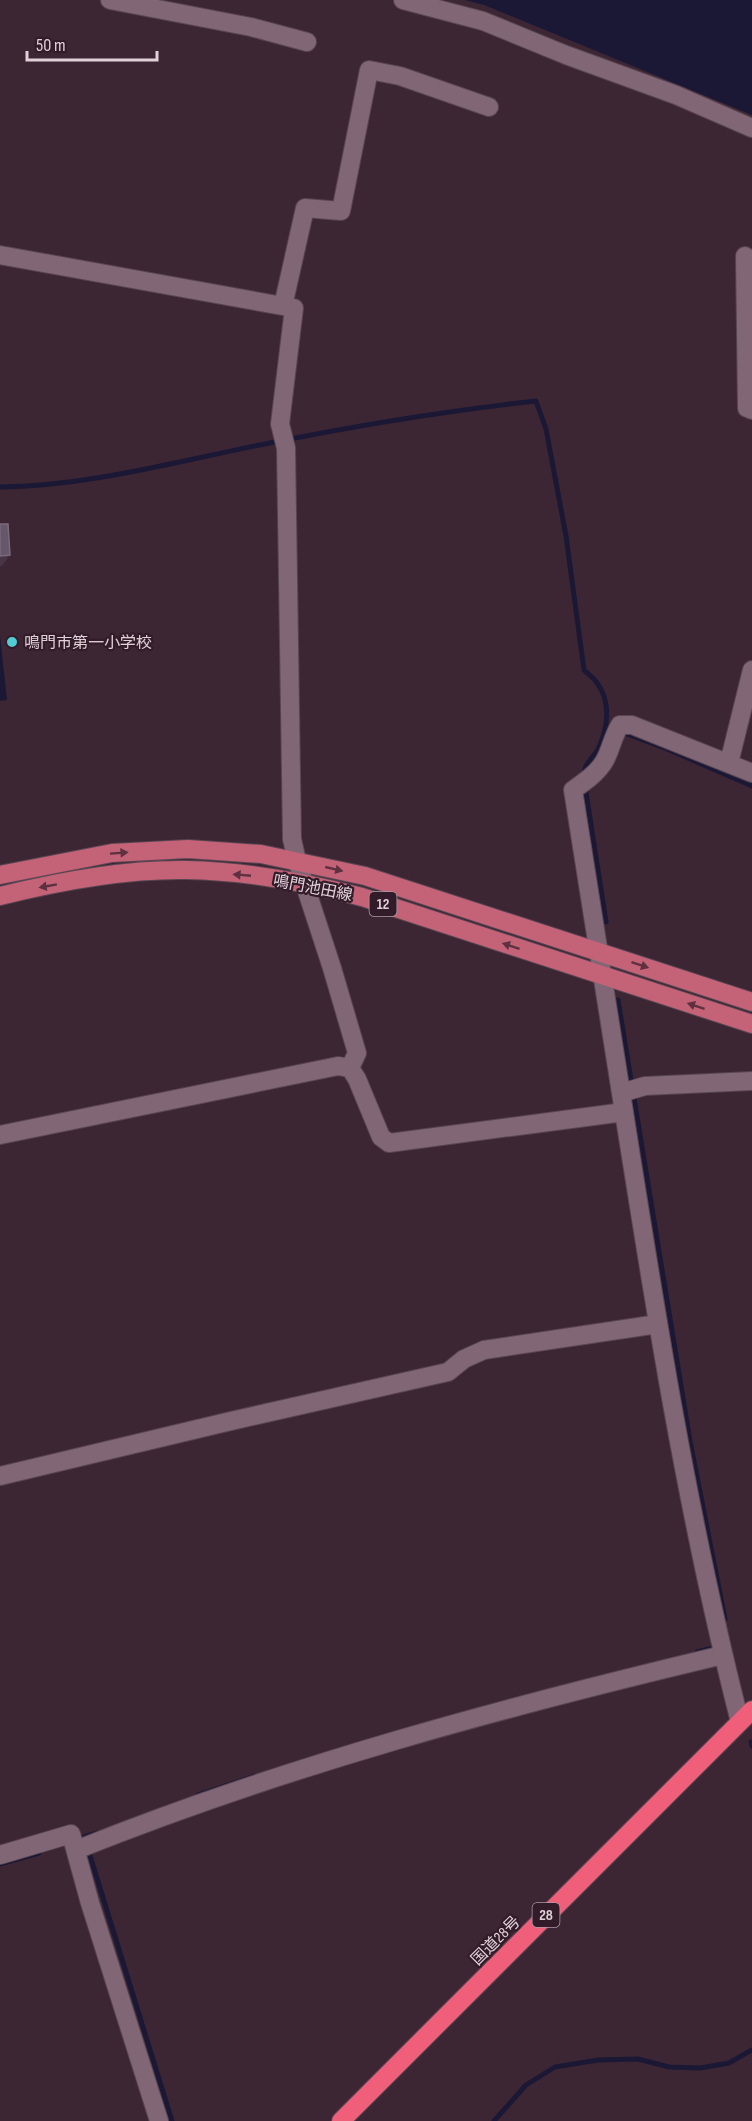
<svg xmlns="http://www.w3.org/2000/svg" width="752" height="2121" font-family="'Sofia Sans Condensed','Noto Sans JP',sans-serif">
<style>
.water{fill:#1b1835}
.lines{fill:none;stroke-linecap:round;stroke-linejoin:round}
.stream{stroke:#1b1835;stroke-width:5}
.minor-casing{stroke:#584551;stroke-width:20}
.major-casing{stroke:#584551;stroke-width:20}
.highway-casing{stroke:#584551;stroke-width:20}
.minor{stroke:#816675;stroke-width:18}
.major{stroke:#c46278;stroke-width:18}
.highway{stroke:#f05f7a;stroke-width:18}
.shaded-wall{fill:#473447}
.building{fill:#66576a;stroke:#796a7c;stroke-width:1.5}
.oneway{fill:#5e3141}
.poi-dot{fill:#51ccd3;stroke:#331c2a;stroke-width:2}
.labels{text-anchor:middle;stroke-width:4.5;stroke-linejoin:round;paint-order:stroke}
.shield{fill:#331c2a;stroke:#ac9aa4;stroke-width:1.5}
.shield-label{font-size:15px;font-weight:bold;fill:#e0d0d8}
.poi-label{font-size:16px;fill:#e0d0d8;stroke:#331c2a;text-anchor:start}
.street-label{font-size:16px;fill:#e0d0d8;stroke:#331c2a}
</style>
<rect width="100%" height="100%" fill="#3d2634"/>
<!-- water -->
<path class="water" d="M465,0H752V115L484,5Z
M0,635L7,700L0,701Z"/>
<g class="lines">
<!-- stream -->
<path class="stream" d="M0,487C90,486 178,461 265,444C354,426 446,411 536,401L546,429L566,536L584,670C588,674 594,678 597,683C611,701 608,728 599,747C594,758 583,764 584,776
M622,732L667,749L752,786
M585,786L606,922
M618,1000L690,1441L725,1619
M697,1652L717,1647
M751,1742L752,1746
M198,1795L255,1776
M84,1837L97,1833
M88,1849L172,2121
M0,1864L39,1853
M494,2121L526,2085L555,2067L598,2060L638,2059L669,2067L700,2068L729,2063L752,2050"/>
<!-- minor casing -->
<g class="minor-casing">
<path id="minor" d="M110,0L251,27L307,42
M403,0L483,21L566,55L676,95L752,128
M0,255L294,308L280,424L286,448L292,839L297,861L332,968L357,1053L350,1068
M745,256L747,408L752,410
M283,306L305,208L341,211L369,70L400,76L489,107
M729,763L752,670
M350,1068L357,1079L381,1137L389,1143L624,1112
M621,1093L573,790C584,782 598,773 605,760C611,749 613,736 620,725H632L752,773
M0,1135L338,1066L350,1068
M0,1476L231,1421L448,1372L464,1359L484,1350L658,1324
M740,1722C687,1515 654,1304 621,1093L645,1086L752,1081
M76,1850C285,1766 504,1707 723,1655
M0,1855L71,1834L90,1903L159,2121"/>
</g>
<!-- major casing -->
<g class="major-casing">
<path id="major" d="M0,875L112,853L188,849L261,854L365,876L752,1002
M0,896C60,881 124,869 186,870C245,871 305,882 362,897L752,1024"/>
</g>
<!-- highway casing -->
<g class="highway-casing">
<path id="highway" d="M341,2121L752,1710"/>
</g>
<!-- minor -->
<use href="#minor" class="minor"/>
<!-- major -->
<use href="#major" class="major"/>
<!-- highway -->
<use href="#highway" class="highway"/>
</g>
<!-- shaded-wall -->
<path class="shaded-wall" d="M10,555L2,566H0V556Z"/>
<!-- building -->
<path class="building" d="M0,524H8L10,555L0,556Z"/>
<!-- one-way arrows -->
<defs><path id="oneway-solid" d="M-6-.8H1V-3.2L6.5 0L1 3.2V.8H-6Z" transform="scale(1.5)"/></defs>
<g class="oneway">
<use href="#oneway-solid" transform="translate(119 853) rotate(-4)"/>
<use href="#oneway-solid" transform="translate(334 869) rotate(13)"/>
<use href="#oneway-solid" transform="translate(242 875) rotate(-175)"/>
<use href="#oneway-solid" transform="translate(48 886) rotate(170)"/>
<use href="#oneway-solid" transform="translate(511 946) rotate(-162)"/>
<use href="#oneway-solid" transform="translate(640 965) rotate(18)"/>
<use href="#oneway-solid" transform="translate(696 1006) rotate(-162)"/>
</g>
<!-- markers -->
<circle class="poi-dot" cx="12" cy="642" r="6"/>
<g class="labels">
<!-- shield labels -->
<g class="shield">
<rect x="369.5" y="892" width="27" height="24" rx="4.5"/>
<rect x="532.5" y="1903" width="27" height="24" rx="4.5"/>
</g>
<g class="shield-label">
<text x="383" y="909">12</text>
<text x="546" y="1920">28</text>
</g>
<!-- poi labels -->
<g class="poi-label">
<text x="24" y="648">鳴門市第一小学校</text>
</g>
<!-- street labels -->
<g class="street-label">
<text transform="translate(313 887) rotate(11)" y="6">鳴門池田線</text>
<text transform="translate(495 1940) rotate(-45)" y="6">国道28号</text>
</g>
</g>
<!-- scale -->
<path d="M27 51v9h130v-9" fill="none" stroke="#e0d0d8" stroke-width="3"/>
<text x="36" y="51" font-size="18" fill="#e0d0d8" stroke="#331c2a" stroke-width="4.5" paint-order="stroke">50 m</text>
</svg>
